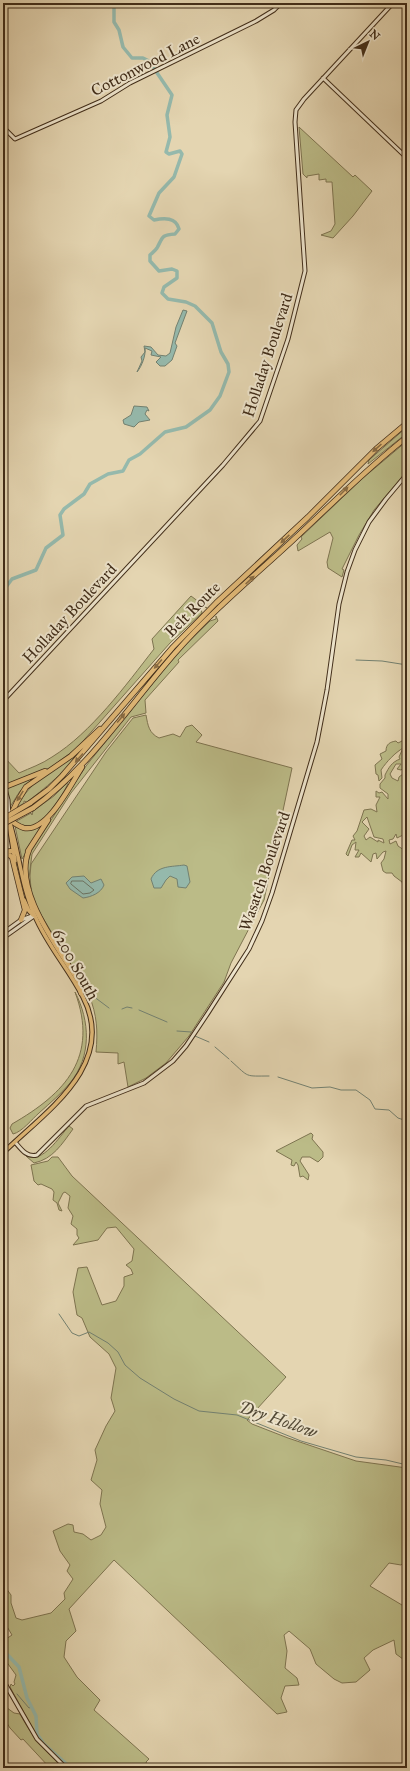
<svg xmlns="http://www.w3.org/2000/svg" width="410" height="1771" font-family="'IM FELL Great Primer',serif">
<style>
.green{fill:#bbbb87;stroke:#7e7450;fill-rule:evenodd}
.water{fill:#95b9ac;stroke:#738171}
.lines{fill:none;stroke-linecap:round;stroke-linejoin:round}
.shore{stroke:#6b7362;stroke-width:1}
.stream{stroke:#738171;stroke-width:1}
.river{stroke:#95b9ac;stroke-width:3.5}
.secondary-casing{stroke:#412d19;stroke-width:5}
.primary-casing{stroke:#412d19;stroke-width:5.5}
.highway-casing{stroke:#412d19;stroke-width:6}
.secondary{stroke:#ede4cc;stroke-width:3}
.primary{stroke:#e2ba78;stroke-width:3.5}
.highway{stroke:#e2ba78;stroke-width:4.5}
.highway-bridge-casing{stroke:#412d19;stroke-width:6;stroke-linecap:butt}
.highway-bridge{stroke:#e2ba78;stroke-width:4.5}
.oneway{fill:#896c44}
.labels{text-anchor:middle;stroke-width:4;stroke-linejoin:round;paint-order:stroke}
.street-label{font-size:16px;fill:#412d19;stroke:#ede4cc}
.water-label{font-size:17px;font-style:italic;fill:#524936;stroke:#ede4cc}
</style>
<rect width="100%" height="100%" fill="#e4d5b1"/>
<filter id="stains"><feTurbulence type="fractalNoise" baseFrequency=".005" numOctaves="4"/><feColorMatrix values="0 0 0 0 .2 0 0 0 0 .09 0 0 0 0 .02 0 0 0 .5 -.17"/></filter>
<radialGradient id="worn" r=".72"><stop offset=".6" stop-color="#630" stop-opacity="0"/><stop offset="1" stop-color="#630" stop-opacity=".3"/></radialGradient>
<!-- green -->
<path class="green" d="M299,127L353,177L355,175L372,191L353,216L333,238L321,235L331,231L335,224L332,182H326V179L319,180V174L307,176V178L303,174Z
M407,427V433L368,464L369,460Z
M407,441V471L374,510L359,535L342,569L344,570L342,577L328,568L327,562L333,538L330,532L298,551L297,545L302,539L301,537L363,478Z
M191,596L207,608L200,605L202,613L170,643L76,749L50,768L7,784C0,779 3,764 3,756L19,773C30,768 42,764 52,757C91,733 126,685 154,649L152,639Z
M216,616L218,621L178,660L179,662L145,700L146,713L131,717L71,793L32,854L29,878L31,889L30,876L31,864L106,752L133,718L146,715C148,726 149,733 159,738L173,734L180,737L186,727L192,725L202,735L196,742L292,768L264,900L231,963L224,982L189,1036L166,1063L146,1078L128,1087L124,1062L118,1064V1053L96,1052C98,1031 97,1015 89,995L40,913L32,896L26,870L31,851L86,766L177,653L210,621L216,619Z
M407,732V765L404,763V768L401,770L397,769L401,764H396L390,774L392,778L398,781L399,777L407,771V836L403,835L397,838L396,834L393,839L389,840L390,844L396,841L398,846L407,852V887L404,889L402,882L394,876L392,873H386L383,871L381,863L384,859L386,851L383,852L377,859L376,853L373,854L371,862L361,853L359,857H355L359,850H355L356,842L352,845L348,856L346,854L352,840H355L353,836L357,831L364,810L371,809L377,812L376,805L380,797H376V791L379,793L382,792L388,799V794L380,788V784L385,778V775C389,767 392,762 400,759L399,757L403,748C395,753 387,761 381,770L382,778L379,781L378,775L376,774L375,765L382,759L380,754L386,751C386,744 390,742 396,741L398,743L402,741ZM367,817L374,837L383,839L384,843L378,840V842L370,837L366,840L364,836L369,829L362,822Z
M77,753C74,765 39,793 27,802L24,801V803L16,808C31,780 52,770 77,753Z
M30,779L31,780L20,791L10,807L6,788Z
M68,782C68,788 44,823 36,825C28,828 22,825 15,822L31,813L32,815L33,811L54,796Z
M15,826L35,829L41,827L22,859Z
M75,992C90,1021 92,1056 70,1083C61,1094 50,1103 39,1113C32,1119 22,1132 13,1134L10,1128L12,1124C66,1093 99,1057 75,992Z
M69,1126L73,1129C62,1144 53,1159 34,1163L26,1156C43,1164 59,1137 69,1126Z
M311,1133L313,1135L312,1139L323,1152V1157L318,1162L310,1157H302L300,1161L309,1175L308,1180L303,1176L300,1177L298,1165L296,1162L294,1166L291,1165L292,1160L276,1151Z
M52,1157H58L72,1176L286,1377L247,1420L252,1424L288,1438L356,1461L407,1468V1560L401,1565L389,1563L370,1586L407,1608V1662L396,1654L394,1640L373,1650L364,1658L370,1670L356,1682L342,1683L334,1679L316,1664L310,1649L289,1631L284,1635L287,1651L285,1668L297,1678L299,1685L285,1686L281,1698L287,1712L277,1714L114,1560L69,1609L76,1631L66,1641L64,1657L77,1677L100,1700L94,1710L149,1759L146,1762L148,1768H68L38,1738L10,1687L11,1684L13,1686L15,1684L14,1682L16,1675L3,1657V1641L12,1635L6,1625L3,1624V1584L11,1595V1603L16,1618L22,1620L51,1613L65,1599L64,1593L73,1579L67,1571L70,1565L60,1551L53,1531L68,1524L73,1525L74,1532L83,1534L91,1540L101,1535L106,1527L100,1504L102,1490L91,1480L97,1460L95,1450L106,1426L115,1411L111,1398L116,1368L109,1354L90,1337L82,1318L77,1315L73,1292L78,1268L87,1267L102,1305L116,1301L124,1286V1277L133,1274L131,1269L126,1265L132,1261L134,1249L116,1227L107,1228L98,1240L73,1245L79,1238L77,1235V1229L71,1224L73,1216L68,1208L70,1196L65,1192L63,1193L58,1203L62,1211L59,1210L57,1203L53,1200L54,1192L52,1189L41,1184L38,1185L34,1181L31,1165L48,1161Z
M3,1705L14,1713L20,1714C34,1740 43,1748 63,1768H50L23,1739L21,1740L10,1728L3,1717Z"/>
<!-- water -->
<path class="water" d="M183,310L187,311L175,343L177,346L172,360L165,366H160L156,362L161,357L151,355L152,351L145,348C146,355 142,366 137,372L142,361L141,357L145,352L144,346L151,347L158,355L166,356L170,353L176,327Z
M134,406L147,407L149,411L147,410L145,414L150,420L139,422L134,427L124,424L123,420L131,415Z
M184,865L187,866L190,882L186,888L178,887L177,879L170,876L166,880L161,888H154L151,879C157,865 172,867 184,865Z
M84,876L91,883L101,879L104,885C101,893 91,897 83,898L70,889L66,883L72,877Z"/>
<g class="lines">
<!-- shore -->
<path class="shore" d="M72,881H83L94,890L90,893L83,894L71,884Z"/>
<!-- stream -->
<path class="stream" d="M356,660L382,661L407,665
M70,964L93,996L109,1008
M122,1009L127,1007L132,1008
M139,1010L167,1022
M177,1031L191,1032
M195,1036L209,1042
M215,1047L229,1059
M231,1061C250,1078 244,1076 269,1076
M278,1077L312,1088L330,1087L341,1090H356L370,1100L375,1109L389,1110L398,1118L407,1121
M59,1314L72,1333L79,1336L89,1332L108,1343L118,1352L125,1365L140,1378L174,1399L199,1411L237,1415L301,1441L356,1457L386,1460L407,1465
M3,1686H4
M17,1694L29,1708L32,1707"/>
<!-- river -->
<path class="river" d="M3,591L12,579L36,570L46,548L63,535L60,515L64,509L84,494L90,484L108,474L123,471L129,460L140,454L165,432L186,427L210,410L220,396L229,372L228,364L221,352L212,323L195,306L186,302L168,299L162,293L164,287L177,278V271L172,269L159,271L150,261V255C152,253 155,251 157,248C163,237 161,235 175,234L179,229C176,217 164,218 154,220L149,216L159,193L174,177L182,154L180,151L169,154L166,152L170,137L167,115L172,95L149,61L143,58H132L123,47L119,30L114,22V3
M3,1650L19,1667L27,1698L36,1716L37,1734L44,1744L71,1768"/>
<!-- secondary casing -->
<g class="secondary-casing">
<path id="secondary" d="M323,78L407,158
M3,127L15,139L101,101L130,83L256,21L274,10L281,3
M3,701L223,465L260,421L288,339L305,271L295,122L296,110L304,99L393,3
M3,782L8,800L9,816
M3,800L8,815
M3,933L21,920L32,916
M3,938L34,916
M15,1142C21,1149 27,1158 37,1155L86,1106L144,1083L173,1061L186,1046L208,1013L249,949L262,921L272,893L317,742L327,690L339,604L347,572L355,550L369,522L386,499L407,474
M3,1680L37,1739L66,1768"/>
</g>
<!-- primary casing -->
<g class="primary-casing">
<path id="primary" d="M9,824L15,861
M24,900L29,911L33,915
M3,1153C45,1112 118,1065 83,997C69,969 47,945 35,916C21,886 19,851 9,820"/>
</g>
<!-- highway casing -->
<g class="highway-casing">
<path id="highway" d="M5,787L45,771
M30,803L49,789L62,776L173,647L216,603L308,517L376,449L407,423
M33,808C90,767 130,704 176,652C211,612 253,577 292,541C330,506 366,469 407,437
M3,814C9,819 16,826 24,828C47,833 71,784 82,767
M3,831L17,802L26,787L71,756L100,729
M29,850C12,890 59,948 79,982L81,993
M28,851L48,820
M3,852L13,851
M3,854L9,855L12,857L25,910L21,920"/>
</g>
<!-- secondary -->
<use href="#secondary" class="secondary"/>
<!-- primary -->
<use href="#primary" class="primary"/>
<!-- highway -->
<use href="#highway" class="highway"/>
<!-- highway-bridge casing -->
<g class="highway-bridge-casing">
<path id="highway-bridge" d="M3,819L30,803
M3,824L33,808"/>
</g>
<!-- highway-bridge -->
<use href="#highway-bridge" class="highway-bridge"/>
</g>
<!-- one-way arrows -->
<defs><path id="oneway-solid" d="M-6-.8H1V-3.2L6.5 0L1 3.2V.8H-6Z"/></defs>
<g class="oneway">
<use href="#oneway-solid" transform="translate(377 448) rotate(138)"/>
<use href="#oneway-solid" transform="translate(344 491) rotate(-45)"/>
<use href="#oneway-solid" transform="translate(285 539) rotate(137)"/>
<use href="#oneway-solid" transform="translate(250 580) rotate(-43)"/>
<use href="#oneway-solid" transform="translate(158 664) rotate(131)"/>
<use href="#oneway-solid" transform="translate(121 718) rotate(-50)"/>
<use href="#oneway-solid" transform="translate(79 758) rotate(131)"/>
<use href="#oneway-solid" transform="translate(20 796) rotate(122)"/>
</g>
<g class="labels">
<!-- street labels -->
<g class="street-label">
<text transform="translate(145 64) rotate(-27)" y="6">Cottonwood Lane</text>
<text transform="translate(267 355) rotate(-72)" y="6">Holladay Boulevard</text>
<text transform="translate(192 609) rotate(-45)" y="6">Belt Route</text>
<text transform="translate(69 613) rotate(-47)" y="6">Holladay Boulevard</text>
<text transform="translate(264 871) rotate(-71)" y="6">Wasatch Boulevard</text>
<text transform="translate(76 964) rotate(61)" y="6">6200 South</text>
</g>
<!-- water labels -->
<g class="water-label">
<text transform="translate(278 1419) rotate(19)" y="6">Dry Hollow</text>
</g>
</g>
<!-- margin -->
<rect width="410" height="1771" fill="none" stroke="#e4d5b1" stroke-width="16"/>
<rect x="4" y="4" width="402" height="1763" fill="none" stroke="#412d19" stroke-width="2"/>
<rect x="8" y="8" width="394" height="1755" fill="none" stroke="#412d19"/>
<!-- north arrow -->
<g transform="translate(368 42) rotate(43)" stroke="#ede4cc" stroke-width="3" paint-order="stroke">
<path d="M0-3L7 15L0 10L-7 15Z" fill="#412d19"/>
<text y="-6" font-size="11" font-weight="bold" text-anchor="middle" fill="#412d19">N</text>
</g>
<rect width="100%" height="100%" filter="url(#stains)"/>
<rect width="100%" height="100%" fill="url(#worn)"/>
</svg>
